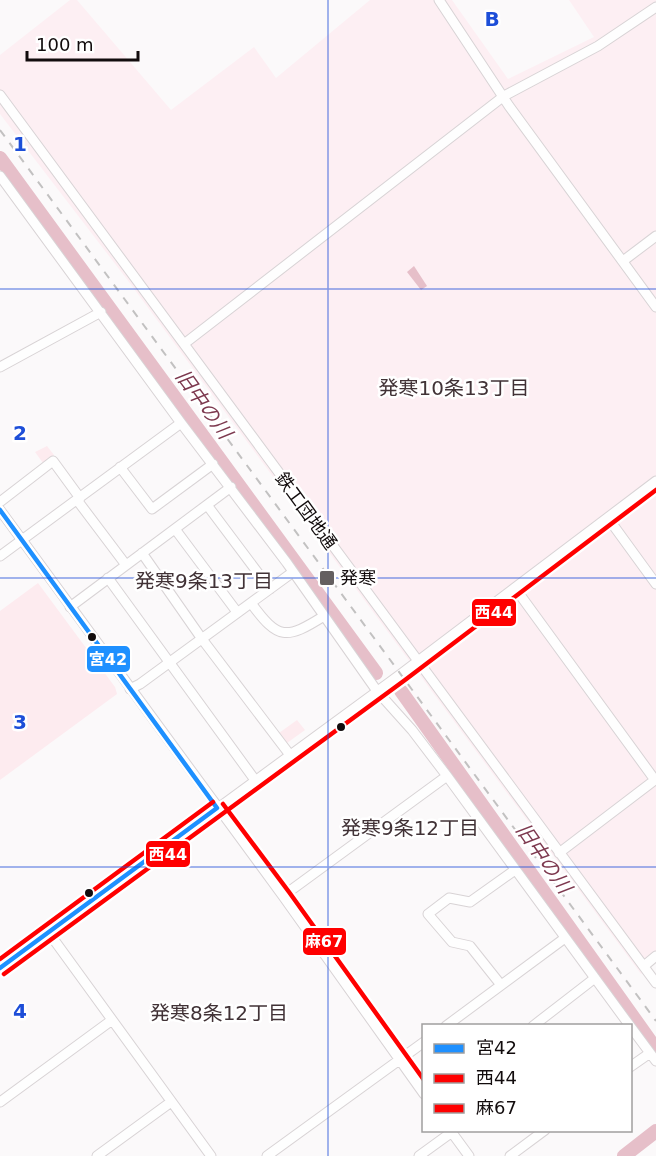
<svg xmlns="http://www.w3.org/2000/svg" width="656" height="1156" font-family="'DejaVu Sans','Noto Sans JP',sans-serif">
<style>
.built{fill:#fdeff3}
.green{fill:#fdebef}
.water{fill:#e6bfc9}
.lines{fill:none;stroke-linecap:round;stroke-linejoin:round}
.river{stroke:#e6bfc9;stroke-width:14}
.minor-casing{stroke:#d8d3d5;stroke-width:11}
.minor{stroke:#fefefe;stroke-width:9}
.rail{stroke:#c2c1c1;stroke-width:2;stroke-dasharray:8 8;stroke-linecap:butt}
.bus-1-casing{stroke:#fff;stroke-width:9}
.bus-2-casing{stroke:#fff;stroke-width:9}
.bus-3-casing{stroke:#fff;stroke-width:9}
.bus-1{stroke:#1e90ff;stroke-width:4.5}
.bus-2{stroke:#f00;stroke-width:4.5}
.bus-3{stroke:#f00;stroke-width:4.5}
.grid{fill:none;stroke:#1d4ed8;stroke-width:1.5;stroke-opacity:0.55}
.poi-dot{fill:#645f60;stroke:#fff;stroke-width:2}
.bus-dot{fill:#120c0d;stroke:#fff;stroke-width:2}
.labels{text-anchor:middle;stroke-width:5;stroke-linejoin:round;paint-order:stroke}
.street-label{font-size:18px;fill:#120c0d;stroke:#fff}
.poi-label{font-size:18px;fill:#120c0d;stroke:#fff;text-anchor:start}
.neighbourhood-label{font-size:20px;fill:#413236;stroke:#fff}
.water-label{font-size:20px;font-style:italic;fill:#7d394f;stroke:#fff}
.grid-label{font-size:20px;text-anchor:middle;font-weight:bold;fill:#1d4ed8;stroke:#fff;stroke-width:5;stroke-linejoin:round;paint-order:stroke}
.line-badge{stroke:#fff;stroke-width:2}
.badge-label{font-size:16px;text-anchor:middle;font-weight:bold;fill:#fff}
</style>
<rect width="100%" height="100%" fill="#fbf9fa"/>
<!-- built -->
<path class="built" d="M70,0H77L171,110L254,47L276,78L370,0H452L508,79L594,37L569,0H656V962L641,974L129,282L0,114V55Z"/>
<!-- green -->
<path class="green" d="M47,446L54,455L43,463L35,452Z
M38,583L115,687L117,694L0,780V611Z
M297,720L305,730L287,743L279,733Z"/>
<!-- water -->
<path class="water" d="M414,266L427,286L421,290L407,272Z"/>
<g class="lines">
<!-- river -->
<path class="river" d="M0,158L376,673
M401,691L656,1049
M624,1156L656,1131"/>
<!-- minor casing -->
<g class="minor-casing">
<path id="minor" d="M439,0L509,106L656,307
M0,95L656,983
M0,176L181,423L287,563L377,691L412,730L447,776L630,1026
M623,261L656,236
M184,344L504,96L598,46L656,7
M0,367L101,312
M120,467L152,509L213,464
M77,500L126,565
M0,502L53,461L80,498
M207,505L270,589
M0,510L283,896L424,1094
M608,518L656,584
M175,529L237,612
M142,553L202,639L290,755
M0,556L181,423
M108,578L255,780
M515,588L655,780
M251,603C278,640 286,640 324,616
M70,607L231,487
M130,689L140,684L293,572
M559,853L656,779
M283,896L447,776
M49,933L211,1156
M644,966L656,956
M0,968L401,674L656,481
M501,985L470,946L452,942L428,914L449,898L470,902L515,870
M446,1026L565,938
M533,1026L595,978
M630,1026L656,1061
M630,1067L650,1053
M0,1102L112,1020
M450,1130L469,1156
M97,1156L171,1102
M267,1156L424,1042
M419,1156L452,1132
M510,1156L545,1130"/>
</g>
<!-- minor -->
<use href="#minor" class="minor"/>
<!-- rail -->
<path class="rail" d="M0,130L656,1021"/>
<!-- bus-1 casing -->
<g class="bus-1-casing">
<path id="bus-1" d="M0,510L217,808
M0,968L217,808"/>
</g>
<!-- bus-2 casing -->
<g class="bus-2-casing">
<path id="bus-2" d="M4,974L405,680L656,490"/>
</g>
<!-- bus-3 casing -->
<g class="bus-3-casing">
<path id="bus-3" d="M223,804L289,892L424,1080
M0,959L213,802"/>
</g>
<!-- bus-1 -->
<use href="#bus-1" class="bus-1"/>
<!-- bus-2 -->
<use href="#bus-2" class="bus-2"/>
<!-- bus-3 -->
<use href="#bus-3" class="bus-3"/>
</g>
<!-- grid -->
<path class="grid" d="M328,0V1156M0,289H656M0,578H656M0,867H656"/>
<!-- markers -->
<rect class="poi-dot" x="319" y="570" width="16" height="16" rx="3"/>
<g class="bus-dot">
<circle cx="92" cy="637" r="5"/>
<circle cx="341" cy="727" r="5"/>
<circle cx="89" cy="893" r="5"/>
</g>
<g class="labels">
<!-- street labels -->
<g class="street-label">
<text transform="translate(306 511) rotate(54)" y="6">鉄工団地通</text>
</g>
<!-- poi labels -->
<g class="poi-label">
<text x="340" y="584">発寒</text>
</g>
<!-- neighbourhood labels -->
<g class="neighbourhood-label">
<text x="454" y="395">発寒10条13丁目</text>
<text x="204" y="588">発寒9条13丁目</text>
<text x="410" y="835">発寒9条12丁目</text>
<text x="219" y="1020">発寒8条12丁目</text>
</g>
<!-- water labels -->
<g class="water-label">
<text transform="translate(204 404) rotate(54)" y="7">旧中の川</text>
<text transform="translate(544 858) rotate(55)" y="7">旧中の川</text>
</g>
</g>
<g class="grid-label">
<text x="492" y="26">B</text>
<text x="20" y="151">1</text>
<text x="20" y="440">2</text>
<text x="20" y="729">3</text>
<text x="20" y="1018">4</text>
</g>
<g class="line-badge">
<rect x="471" y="598" width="46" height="29" rx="6" fill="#f00"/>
<rect x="86" y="645" width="45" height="28" rx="6" fill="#1e90ff"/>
<rect x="145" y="840" width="46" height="28" rx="6" fill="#f00"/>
<rect x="302" y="927" width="45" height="29" rx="6" fill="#f00"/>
</g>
<g class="badge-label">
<text x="494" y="618">西44</text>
<text x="108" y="665">宮42</text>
<text x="168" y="860">西44</text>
<text x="324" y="947">麻67</text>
</g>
<!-- legend -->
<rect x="422" y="1024" width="210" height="108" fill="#ffffff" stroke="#a09e9e" stroke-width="1.5"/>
<rect x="434" y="1044" width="30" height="9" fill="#1e90ff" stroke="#a09e9e" stroke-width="1.5"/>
<text x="476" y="1054" font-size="18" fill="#120c0d">宮42</text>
<rect x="434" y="1074" width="30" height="9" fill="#ff0000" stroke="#a09e9e" stroke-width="1.5"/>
<text x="476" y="1084" font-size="18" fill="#120c0d">西44</text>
<rect x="434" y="1104" width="30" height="9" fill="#ff0000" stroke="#a09e9e" stroke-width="1.5"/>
<text x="476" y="1114" font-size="18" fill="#120c0d">麻67</text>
<!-- scale -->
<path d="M27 51v9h111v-9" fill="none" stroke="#120c0d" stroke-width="3"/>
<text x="36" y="51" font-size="18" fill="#120c0d" stroke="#ffffff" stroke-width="4.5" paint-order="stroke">100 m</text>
</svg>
